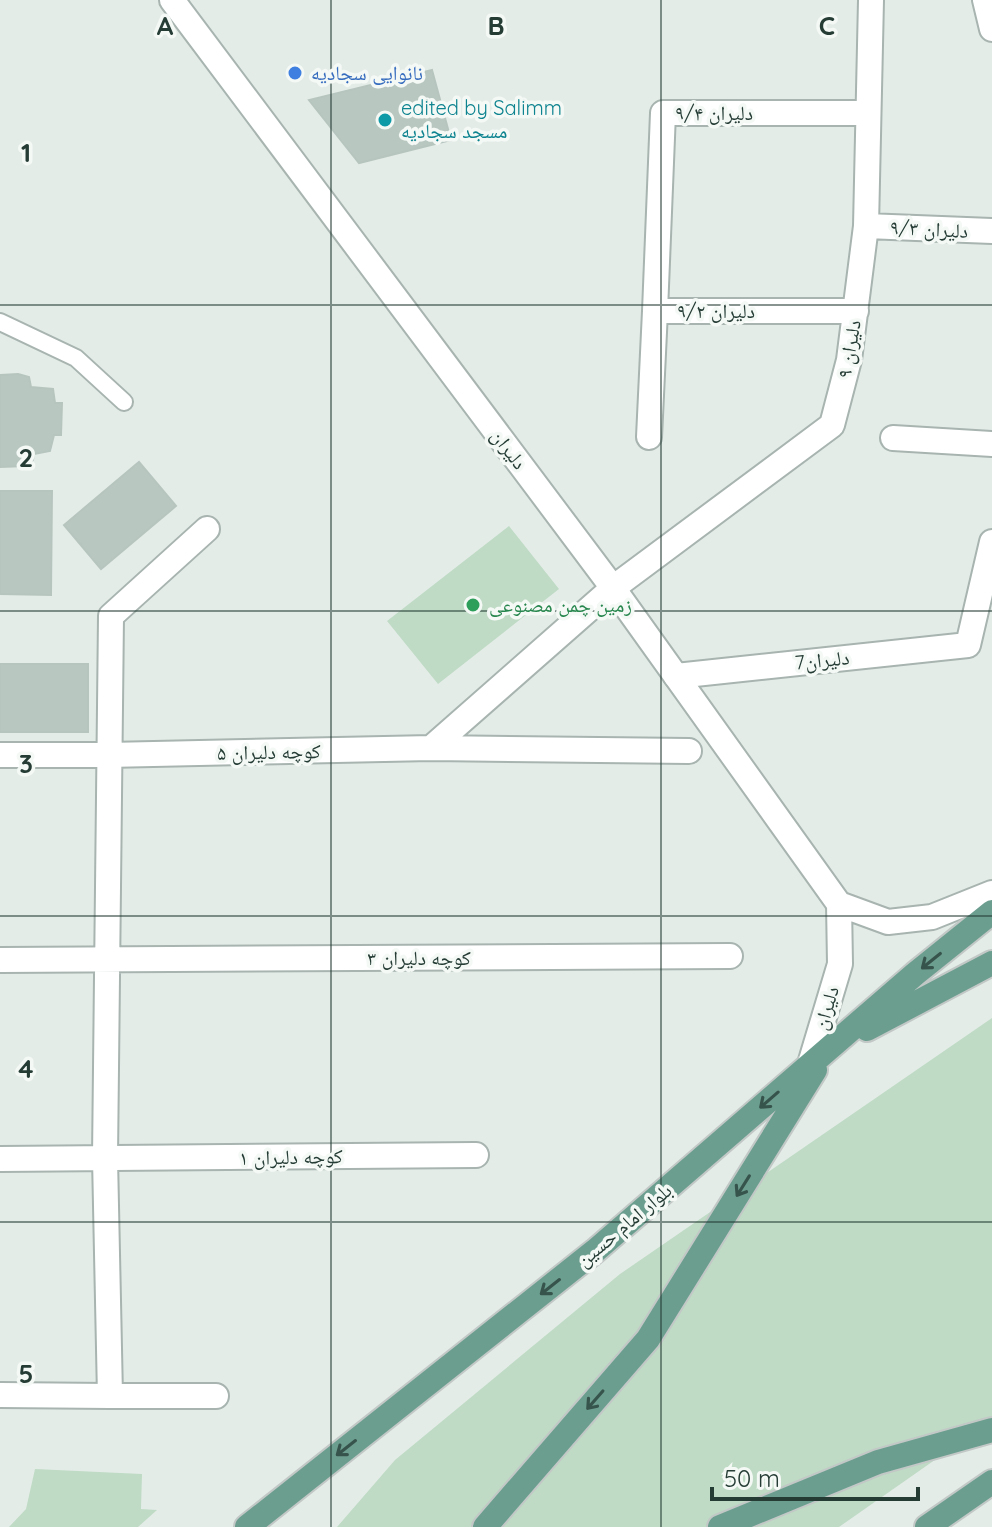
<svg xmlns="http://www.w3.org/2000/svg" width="992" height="1527" font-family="Quicksand,'Noto Naskh Arabic',sans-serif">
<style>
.green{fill:#bfdbc5}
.building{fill:#b9c7c1;stroke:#b7c5bf;stroke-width:2}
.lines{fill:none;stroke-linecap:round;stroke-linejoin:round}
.service-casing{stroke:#a7b4af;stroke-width:20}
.minor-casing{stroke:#a7b4af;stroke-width:28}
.tertiary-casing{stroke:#a7b4af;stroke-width:28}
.primary-casing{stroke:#c2c8c6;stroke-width:28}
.service{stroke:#fff;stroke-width:16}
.minor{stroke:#fff;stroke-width:24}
.tertiary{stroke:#fff;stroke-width:24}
.primary{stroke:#6c9e8f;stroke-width:24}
.oneway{stroke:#37544c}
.grid{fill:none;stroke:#253c35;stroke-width:2;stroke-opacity:0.55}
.shop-dot{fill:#3f7fe0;stroke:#f4f9f6;stroke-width:3}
.culture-dot{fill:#0f9aa8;stroke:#f4f9f6;stroke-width:3}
.leisure-dot{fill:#2e9e5b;stroke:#f4f9f6;stroke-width:3}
.labels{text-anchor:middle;stroke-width:7;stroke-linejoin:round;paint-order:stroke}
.shop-label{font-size:20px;fill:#366cbe;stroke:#f4f9f6;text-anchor:start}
.culture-label{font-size:20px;fill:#0d838f;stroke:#f4f9f6;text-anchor:start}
.street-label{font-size:20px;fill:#253c35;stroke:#f4f9f6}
.leisure-label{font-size:20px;fill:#27864d;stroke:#f4f9f6;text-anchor:start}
.grid-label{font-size:26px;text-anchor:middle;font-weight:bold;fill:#253c35;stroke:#f4f9f6;stroke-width:7;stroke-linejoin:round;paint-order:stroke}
</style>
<rect width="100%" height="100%" fill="#e4ece8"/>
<!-- green -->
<path class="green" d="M509,526L559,589L438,684L387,621Z
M992,1018V1420L839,1527H337L395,1460L620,1274Z
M35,1469L142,1474L141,1509L157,1510L138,1527H9L26,1509Z"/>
<!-- building -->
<path class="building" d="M432,70L451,140L359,163L309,100Z
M18,374L29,377L31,387L53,389L55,403H62L61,435H54L50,451L34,454L33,460L26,466L0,467V375Z
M139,462L176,506L101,569L64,525Z
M0,491H52L51,595L0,594Z
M0,664H88V732H0Z"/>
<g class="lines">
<!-- service casing -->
<g class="service-casing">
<path id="service" d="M0,322L76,358L124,402"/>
</g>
<!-- minor casing -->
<g class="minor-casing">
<path id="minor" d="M985,0L992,29
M866,226L992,231
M655,311L663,113H867
M649,437L655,311H856
M893,438L992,444
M207,529L111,616L105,1158L110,1396H216
M676,676L968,645L992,542
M431,748L613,588L832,425L849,360L866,226L871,0
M0,755H108L431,748L689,751
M0,960L730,956
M0,1159L476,1155
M0,1395L110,1396"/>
</g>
<!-- tertiary casing -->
<g class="tertiary-casing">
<path id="tertiary" d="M172,0L613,588L839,904L840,964L810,1064
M839,904L888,922L932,917L992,893"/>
</g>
<!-- primary casing -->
<g class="primary-casing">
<path id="primary" d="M867,1029L992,963
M247,1527L595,1251L915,974L992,912
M485,1527L648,1339L815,1070
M720,1527L878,1462L992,1430
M927,1527L992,1482"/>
</g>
<!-- service -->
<use href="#service" class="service"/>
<!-- minor -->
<use href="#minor" class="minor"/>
<!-- tertiary -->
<use href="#tertiary" class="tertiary"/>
<!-- primary -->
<use href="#primary" class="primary"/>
</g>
<!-- one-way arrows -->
<defs><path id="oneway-shaft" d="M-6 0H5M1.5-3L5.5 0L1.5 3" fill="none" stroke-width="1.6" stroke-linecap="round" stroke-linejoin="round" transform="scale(2)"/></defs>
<g class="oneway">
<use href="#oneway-shaft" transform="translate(931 961) rotate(141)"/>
<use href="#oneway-shaft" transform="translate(769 1100) rotate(139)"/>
<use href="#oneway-shaft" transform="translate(743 1186) rotate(122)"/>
<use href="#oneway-shaft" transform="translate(550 1287) rotate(142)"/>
<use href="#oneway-shaft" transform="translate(595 1400) rotate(131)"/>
<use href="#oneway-shaft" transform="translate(346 1448) rotate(142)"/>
</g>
<!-- grid -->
<path class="grid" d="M331,0V1527M661,0V1527M0,305H992M0,611H992M0,916H992M0,1222H992"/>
<!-- markers -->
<circle class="shop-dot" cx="295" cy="73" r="8"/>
<circle class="culture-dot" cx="385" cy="120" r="8"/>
<circle class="leisure-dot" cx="473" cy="605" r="8"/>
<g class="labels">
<!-- shop labels -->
<g class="shop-label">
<text x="311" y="80">نانوایی سجادیه</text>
</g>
<!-- culture labels -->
<g class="culture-label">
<text x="401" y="115">edited by Salimm<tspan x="401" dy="23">مسجد سجادیه</tspan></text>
</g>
<!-- street labels -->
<g class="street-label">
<text x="714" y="120">دلیران ۹/۴</text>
<text transform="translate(929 229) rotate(3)" y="7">دلیران ۹/۳</text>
<text x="716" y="318">دلیران ۹/۲</text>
<text transform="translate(849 349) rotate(-80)" y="7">دلیران ۹</text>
<text transform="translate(509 449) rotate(53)" y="7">دلیران</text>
<text transform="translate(822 660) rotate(-6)" y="7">دلیران7</text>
<text transform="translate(269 752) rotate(-1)" y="7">کوچه دلیران ۵</text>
<text x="419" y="965">کوچه دلیران ۳</text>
<text transform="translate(826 1008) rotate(-73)" y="7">دلیران</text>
<text transform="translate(291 1157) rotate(-1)" y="7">کوچه دلیران ۱</text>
<text transform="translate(624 1225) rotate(-40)" y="7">بلوار امام حسین</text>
</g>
<!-- leisure labels -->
<g class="leisure-label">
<text x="489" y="612">زمین چمن مصنوعی</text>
</g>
</g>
<g class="grid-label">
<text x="165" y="35">A</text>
<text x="496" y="35">B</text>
<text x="827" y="35">C</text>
<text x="26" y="162">1</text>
<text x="26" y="467">2</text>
<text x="26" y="773">3</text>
<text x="26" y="1078">4</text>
<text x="26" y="1383">5</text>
</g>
<!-- scale -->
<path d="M712 1487v12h206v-12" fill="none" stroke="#253c35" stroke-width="4"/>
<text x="724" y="1487" font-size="24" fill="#253c35" stroke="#f4f9f6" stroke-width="6" paint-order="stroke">50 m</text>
</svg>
